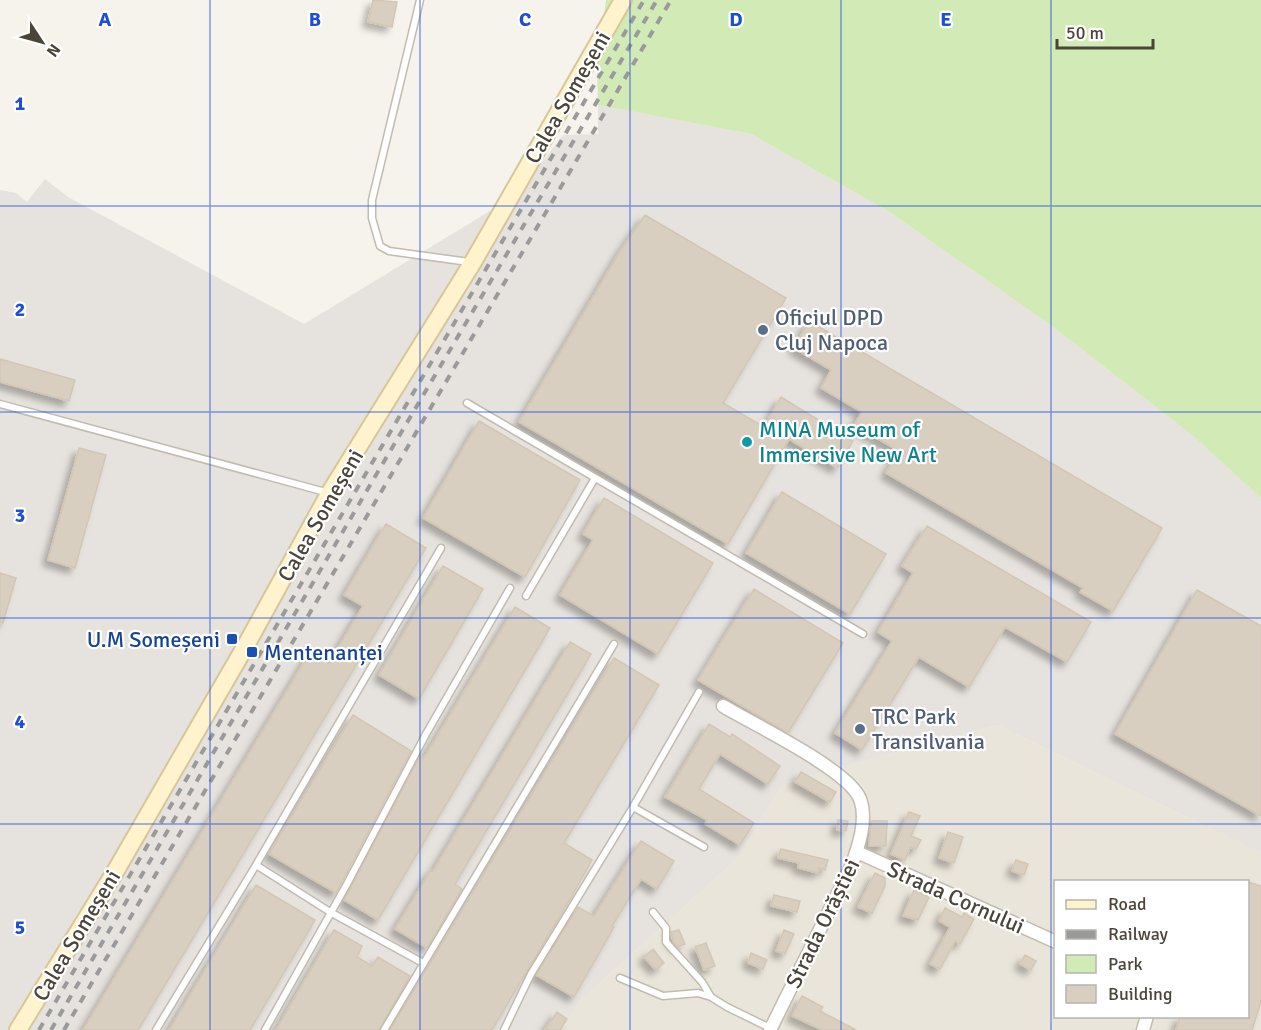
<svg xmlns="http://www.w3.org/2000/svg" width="1261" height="1030" font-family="Signika,sans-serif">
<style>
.residential{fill:#eae5da;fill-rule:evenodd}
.industrial{fill:#e6e2dd}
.green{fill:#d2eab5}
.building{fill:#d8cfc1;stroke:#d3c7b4;stroke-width:1.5;filter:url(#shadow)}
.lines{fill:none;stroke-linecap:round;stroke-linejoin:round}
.lane-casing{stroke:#c2bbae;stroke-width:9}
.street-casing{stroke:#c2bbae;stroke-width:15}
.secondary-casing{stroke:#d6c79b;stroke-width:20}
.lane{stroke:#fff;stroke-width:6}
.street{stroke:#fff;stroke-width:12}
.secondary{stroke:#fff3cd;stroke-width:16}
.rail{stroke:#9a9a9a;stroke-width:4;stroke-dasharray:8 8;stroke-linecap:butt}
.grid{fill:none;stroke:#1d4ed8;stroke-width:1.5;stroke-opacity:0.55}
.service-dot{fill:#5c6f8a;stroke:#fff;stroke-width:2}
.culture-dot{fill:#0f9aa8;stroke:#fff;stroke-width:2}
.transit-dot{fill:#1a4fb4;stroke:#fff;stroke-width:2}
.labels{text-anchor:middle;stroke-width:4.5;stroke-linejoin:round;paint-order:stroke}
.street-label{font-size:22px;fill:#4b4439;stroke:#fff}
.service-label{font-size:22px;fill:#4e5e75;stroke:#fff;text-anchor:start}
.culture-label{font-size:22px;fill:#0d838f;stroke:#fff;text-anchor:start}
.transit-label{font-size:22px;fill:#164399;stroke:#fff;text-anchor:end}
.grid-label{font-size:20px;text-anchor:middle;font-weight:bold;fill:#1d4ed8;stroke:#fff;stroke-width:4.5;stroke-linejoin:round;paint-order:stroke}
</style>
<defs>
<filter id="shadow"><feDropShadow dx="-5.5" dy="5.5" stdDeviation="3" flood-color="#0004"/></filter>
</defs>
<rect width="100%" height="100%" fill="#f6f3ec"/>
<!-- residential -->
<path class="residential" d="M997,725L1261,853V1030H561L581,1000L736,860L784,783ZM1056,882H1248V1016H1056Z"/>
<!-- industrial -->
<path class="industrial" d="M598,105L751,134L888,211L1052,326L1193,436L1261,498V853L997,725L784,783L736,860L581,1000L561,1030H0V190L16,193L27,202L45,179L68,197L304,324L518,194L563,135L598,134Z"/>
<!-- green -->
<path class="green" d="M606,0H1261V498L1193,436L1052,326L888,211L751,134L598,105L597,68Z"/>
<!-- building -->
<path class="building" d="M373,0L397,2L392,27L368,22Z
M645,215L786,298L723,403L764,427L781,397L853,441L837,468L789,439L728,544L519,422L619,253Z
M809,321L1162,528L1113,611L1080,592L1083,588L886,473L899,451L854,425L862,412L821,388L831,370L794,348Z
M0,359L75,380L69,401L0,382Z
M479,421L580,480L525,577L423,518Z
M79,448L106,455L75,568L48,560Z
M782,492L886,554L850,614L746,553Z
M604,498L713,563L658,654L560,595L593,540L583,534Z
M386,524L426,548L138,1030H83L310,652L329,663L363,606L344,595Z
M927,526L1091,622L1067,662L1005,627L969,687L919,657L862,750L835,733L892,641L878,632L913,573L902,566Z
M443,566L483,589L419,699L379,675Z
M0,573L16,578L3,623L0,622Z
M754,589L843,643L788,733L698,680Z
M1197,590L1261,626V816L1115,734Z
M515,607L550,628L378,920L344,900L420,756L424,758Z
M570,642L591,654L455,884L462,889L427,948L395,929L431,870L433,871Z
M614,658L659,685L564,843L592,860L569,901L492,1030H390Z
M353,715L411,751L336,893L269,854Z
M709,724L730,737L732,734L780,766L768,784L720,754L699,789L754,823L740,845L705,824L707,820L665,797Z
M801,772L836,792L830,802L795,782Z
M909,812L920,816L911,836L921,840L916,849L910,847L905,860L891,854Z
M838,820L848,821L846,831L837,830Z
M871,821H887L886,846H869Z
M948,832L963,837L954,863L939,858Z
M641,841L674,861L657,889L641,879L612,926L614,927L574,997L536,975L578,907L594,916Z
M781,849L828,860L825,870L819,868L818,873L798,868L799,863L778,858Z
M1016,860L1028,864L1024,875L1012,871Z
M875,873L885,878V886L872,913L858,907Z
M1248,882L1261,886V1002L1252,1030H1176L1180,1017H1248Z
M256,885L315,920L250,1030H169Z
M914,890L929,897L918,920L903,916Z
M774,895L800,901L797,912L771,906Z
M945,908L962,917L964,913L974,919L960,944L955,941L940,969L930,964L950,927L939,921Z
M334,930L362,946L357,957L372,966L378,957L410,976L379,1030H276Z
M679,930L685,944L677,947L673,941L671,932Z
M784,930L794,934L785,954L776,951Z
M706,943L715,966L704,970L695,947Z
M653,949L664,963L656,970L644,957Z
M751,953L767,960L763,969L748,963Z
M1025,955L1036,961L1031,970L1020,964Z
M802,996L823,1007L820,1011L856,1030H822L792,1016Z
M557,1012L567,1019L560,1030H545Z"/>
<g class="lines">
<!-- lane casing -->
<g class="lane-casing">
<path id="lane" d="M420,0L372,200V218L380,246L389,251L469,262
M467,403L863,634
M0,404L329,493
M526,596L595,478
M633,807L704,847
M256,865L330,912L423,963
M653,912L666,928V942L702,982L711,997L727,1007L770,1028
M620,978L663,996L698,993L711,997
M156,1030L256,865L441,548
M265,1030L347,884L426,734L510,588
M384,1030L614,644
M504,1030L531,974L633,807L699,692"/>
</g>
<!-- street casing -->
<g class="street-casing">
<path id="street" d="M723,706C753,724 849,770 860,799C868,820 858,848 851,867L770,1030
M857,852L1056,942
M1143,1030L1147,1016"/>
</g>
<!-- secondary casing -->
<g class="secondary-casing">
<path id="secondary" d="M18,1030L115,872L245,647L329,494L473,262L623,0"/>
</g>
<!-- lane -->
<use href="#lane" class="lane"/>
<!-- street -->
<use href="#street" class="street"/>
<!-- secondary -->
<use href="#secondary" class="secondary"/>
<!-- rail -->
<path class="rail" d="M39,1030L644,0
M51,1030L376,475L657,0
M64,1030L671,0"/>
</g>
<!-- grid -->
<path class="grid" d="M210,0V1030M420,0V1030M630,0V1030M841,0V1030M1051,0V1030M0,206H1261M0,412H1261M0,618H1261M0,824H1261"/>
<!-- markers -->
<g class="service-dot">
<circle cx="763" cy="330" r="6"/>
<circle cx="860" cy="729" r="6"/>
</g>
<circle class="culture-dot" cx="747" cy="442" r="6"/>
<g class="transit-dot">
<rect x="226" y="633" width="12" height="12" rx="3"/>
<rect x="246" y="646" width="12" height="12" rx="3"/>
</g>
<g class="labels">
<!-- street labels -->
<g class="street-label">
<text transform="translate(567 97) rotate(-60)" y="8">Calea Someșeni</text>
<text transform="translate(320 515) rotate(-60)" y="8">Calea Someșeni</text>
<text transform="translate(956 897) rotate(24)" y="8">Strada Cornului</text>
<text transform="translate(822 923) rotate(-64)" y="8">Strada Orăștiei</text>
<text transform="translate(76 935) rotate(-59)" y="8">Calea Someșeni</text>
</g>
<!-- service labels -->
<g class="service-label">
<text x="775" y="325">Oficiul DPD<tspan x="775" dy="25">Cluj Napoca</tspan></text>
<text x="872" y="724">TRC Park<tspan x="872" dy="25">Transilvania</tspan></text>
</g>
<!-- culture labels -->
<g class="culture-label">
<text x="759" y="437">MINA Museum of<tspan x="759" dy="25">Immersive New Art</tspan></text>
</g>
<!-- transit labels -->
<g class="transit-label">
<text x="220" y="647">U.M Someșeni</text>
<text x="264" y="660" text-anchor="start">Mentenanței</text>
</g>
</g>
<g class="grid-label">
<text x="105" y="26">A</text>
<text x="315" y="26">B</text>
<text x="525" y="26">C</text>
<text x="736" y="26">D</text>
<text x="946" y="26">E</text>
<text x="20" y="110">1</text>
<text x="20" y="316">2</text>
<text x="20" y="522">3</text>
<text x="20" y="728">4</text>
<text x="20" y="934">5</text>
</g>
<!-- legend -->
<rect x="1054" y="880" width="195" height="138" fill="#ffffff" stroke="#b7b4b0" stroke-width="1.5"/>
<rect x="1066" y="900" width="30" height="9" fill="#fff3cd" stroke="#b7b4b0" stroke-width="1.5"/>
<text x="1108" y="910" font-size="18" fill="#4b4439">Road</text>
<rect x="1066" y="930" width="30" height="9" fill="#9a9a9a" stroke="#b7b4b0" stroke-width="1.5"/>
<text x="1108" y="940" font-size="18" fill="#4b4439">Railway</text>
<rect x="1066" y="955" width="30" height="18" fill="#d2eab5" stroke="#b7b4b0" stroke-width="1.5"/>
<text x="1108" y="970" font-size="18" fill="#4b4439">Park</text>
<rect x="1066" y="985" width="30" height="18" fill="#d8cfc1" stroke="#b7b4b0" stroke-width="1.5"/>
<text x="1108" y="1000" font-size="18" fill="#4b4439">Building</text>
<!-- north arrow -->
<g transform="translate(42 42) rotate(126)" stroke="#ffffff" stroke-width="4.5" paint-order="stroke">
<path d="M0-4.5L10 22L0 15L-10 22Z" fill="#4b4439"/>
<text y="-9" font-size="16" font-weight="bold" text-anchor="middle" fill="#4b4439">N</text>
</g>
<!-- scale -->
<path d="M1057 39v9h96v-9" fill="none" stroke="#4b4439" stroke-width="3"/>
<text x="1066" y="39" font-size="18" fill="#4b4439" stroke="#ffffff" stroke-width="4.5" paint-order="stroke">50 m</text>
</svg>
